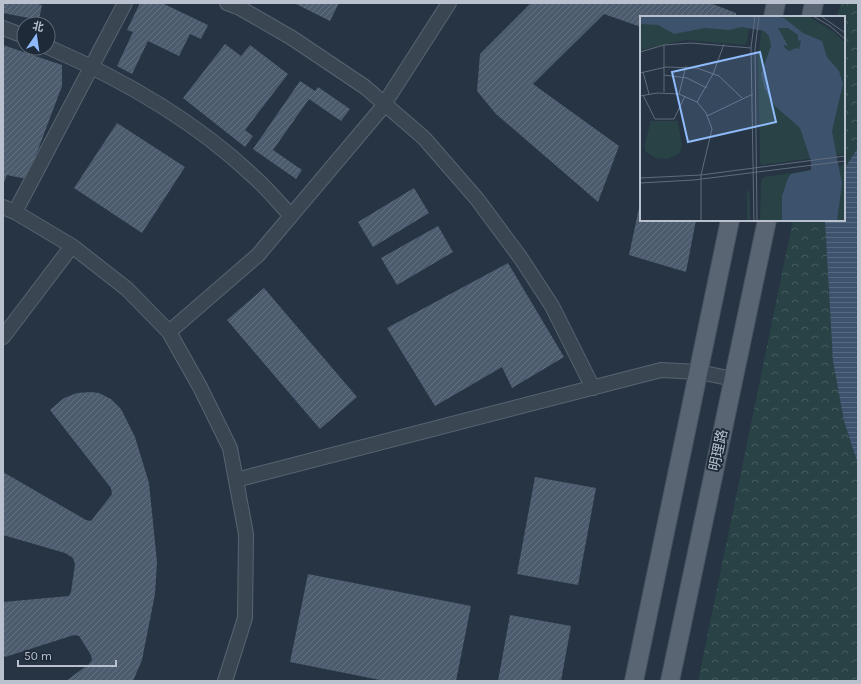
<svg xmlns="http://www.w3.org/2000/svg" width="861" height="684" font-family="Karla,'Noto Sans SC',sans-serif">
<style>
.forest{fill:url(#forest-crowns)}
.water{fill:url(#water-rules)}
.building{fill:url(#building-hatch)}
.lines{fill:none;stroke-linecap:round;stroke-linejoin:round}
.minor-casing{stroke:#596371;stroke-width:16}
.major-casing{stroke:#475160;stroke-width:20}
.minor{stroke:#3b4653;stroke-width:14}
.major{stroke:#596573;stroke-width:18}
.labels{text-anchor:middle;stroke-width:4;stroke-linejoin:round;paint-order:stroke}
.street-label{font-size:14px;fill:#b8c1cd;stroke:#1f2a39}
.inset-road{fill:none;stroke:#606c7b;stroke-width:1}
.view{fill:#8fbbfb;fill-opacity:0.15;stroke:#8fbbfb;stroke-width:2}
.inset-edge{fill:none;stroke:#b8c1cd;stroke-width:2}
</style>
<defs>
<pattern id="forest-crowns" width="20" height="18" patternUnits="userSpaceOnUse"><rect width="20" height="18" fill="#284245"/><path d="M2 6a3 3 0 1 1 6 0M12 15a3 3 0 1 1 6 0" fill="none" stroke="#455c5f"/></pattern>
<pattern id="water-rules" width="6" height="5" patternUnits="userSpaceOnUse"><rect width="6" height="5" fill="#3c526d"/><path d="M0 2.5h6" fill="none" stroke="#566981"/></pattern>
<pattern id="building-hatch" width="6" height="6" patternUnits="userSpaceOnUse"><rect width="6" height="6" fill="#4c5b6d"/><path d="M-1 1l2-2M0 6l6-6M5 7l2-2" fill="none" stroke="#647181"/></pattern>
</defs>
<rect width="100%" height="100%" fill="#263444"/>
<!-- forest -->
<path class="forest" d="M841,3H858V681H698L793,220H844V17H837Z"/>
<!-- water -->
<path class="water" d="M858,148V464L844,421L833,361L825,220H844V169Z"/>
<!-- building -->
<path class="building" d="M3,3H34L42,5L39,20L3,13Z
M140,3H162L208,25L201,39L190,34L179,56L148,41L132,74L117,66L133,32L127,30Z
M294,3H339L330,21Z
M531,3H710L736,13V17H641V27L604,14L533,84L619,146L598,202L496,114L477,91L480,54Z
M225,44L241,56L250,45L288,74L245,130L253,136L245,147L183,98Z
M3,45L62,65V86L27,179L7,175L3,185Z
M300,81L315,91L318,87L350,109L341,121L309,99L273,150L302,170L296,179L253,149Z
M117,123L185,167L142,233L74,188Z
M414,188L429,213L373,247L358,222Z
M640,203L641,220H696L686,272L629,255Z
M438,226L453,252L397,285L381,258Z
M508,263L564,357L512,388L502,367L435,406L387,328Z
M264,288L357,397L320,429L227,320Z
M91,392L99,393L111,399L121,409L135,437L149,483L157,562L155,594L142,660L133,681H66L89,664L92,660L91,655L79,636L74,635L5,657L3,654V602L69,596L71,592L75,564L73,558L65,553L3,535V472L86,520L91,521L112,494L111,488L50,410L64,398L77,393Z
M535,477L596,488L578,585L517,574Z
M308,574L471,606L456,681H385L290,662Z
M510,615L571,626L561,681H498Z"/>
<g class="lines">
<!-- minor casing -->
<g class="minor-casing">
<path id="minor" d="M227,3L240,8L292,38L365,87L424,138L477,199L520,257L552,306L593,388
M3,28L24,36
M48,47C122,79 194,120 253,176C267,188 279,203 291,216
M3,207L15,212L72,246L127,289L169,332L200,387L230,448L246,534L245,618L225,681
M15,212L125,3
M169,332L258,255L381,109L449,3
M3,337L72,246
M236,480L661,370L699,372L733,379"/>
</g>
<!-- major casing -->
<g class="major-casing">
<path id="major" d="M773,17L776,3
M811,17L814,3
M634,681L730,220
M670,681L767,220"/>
</g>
<!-- minor -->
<use href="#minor" class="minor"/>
<!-- major -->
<use href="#major" class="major"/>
</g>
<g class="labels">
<!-- street labels -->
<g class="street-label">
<text transform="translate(718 450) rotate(-78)" y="5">明理路</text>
</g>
</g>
<!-- overview -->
<g transform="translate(640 16)">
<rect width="205" height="205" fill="#263444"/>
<path d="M11,105H38L42,130L39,138L27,143L16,142L6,136L4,131ZM107,175H109L110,186V205H107Z" fill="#284245"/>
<path d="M0,0H112L106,29L46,24L0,34ZM123,0H168L194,16L205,27V138L122,149L120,146L118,42ZM205,149V205H120L121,164L124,161Z" fill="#284245"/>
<path d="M0,0H134L144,2L163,17L182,25L187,41L199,55L203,68L192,115L202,168L197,205H142V180L148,162L151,158L171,154V145L160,112L135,90L125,74L121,58L131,30L129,20L124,15L102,11L89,14L65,12L34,18L18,9L0,8ZM138,12H148L158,19V25L161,24L159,33L156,32L149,35L144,31V29L148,30Z" fill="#3c526d" fill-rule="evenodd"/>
<path class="inset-road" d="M173,0L190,10L205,23M181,0L205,17M0,36L24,29L51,27L111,32M3,56L9,78M0,57L26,51L57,52L79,60L102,82M24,59L47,62L67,72M24,76V29M39,78L46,50M3,79L15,103H34L45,80M0,80L17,77L39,78L57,86L66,97L72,113L61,159V205M57,86L73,58L84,28M67,100L113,78M0,162L61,159L205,140M0,167L54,164L205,145M114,205L111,32L115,0M117,205L115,33L119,0"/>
<path class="view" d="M120,36L136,106L48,126L32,56Z"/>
<rect width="205" height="205" class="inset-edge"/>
</g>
<!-- border -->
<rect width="861" height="684" fill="none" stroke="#b8c1cd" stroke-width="8"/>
<!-- north arrow -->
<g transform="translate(36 36) rotate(13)"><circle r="19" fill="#1f2a39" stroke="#5c6674"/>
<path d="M0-3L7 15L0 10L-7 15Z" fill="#8fbbfb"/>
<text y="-6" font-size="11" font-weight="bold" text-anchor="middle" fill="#b8c1cd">北</text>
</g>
<!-- scale -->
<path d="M18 660v6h98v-6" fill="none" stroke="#b8c1cd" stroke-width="2"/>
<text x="24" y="660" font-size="12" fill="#b8c1cd" stroke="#1f2a39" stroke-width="3" paint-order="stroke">50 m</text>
</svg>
